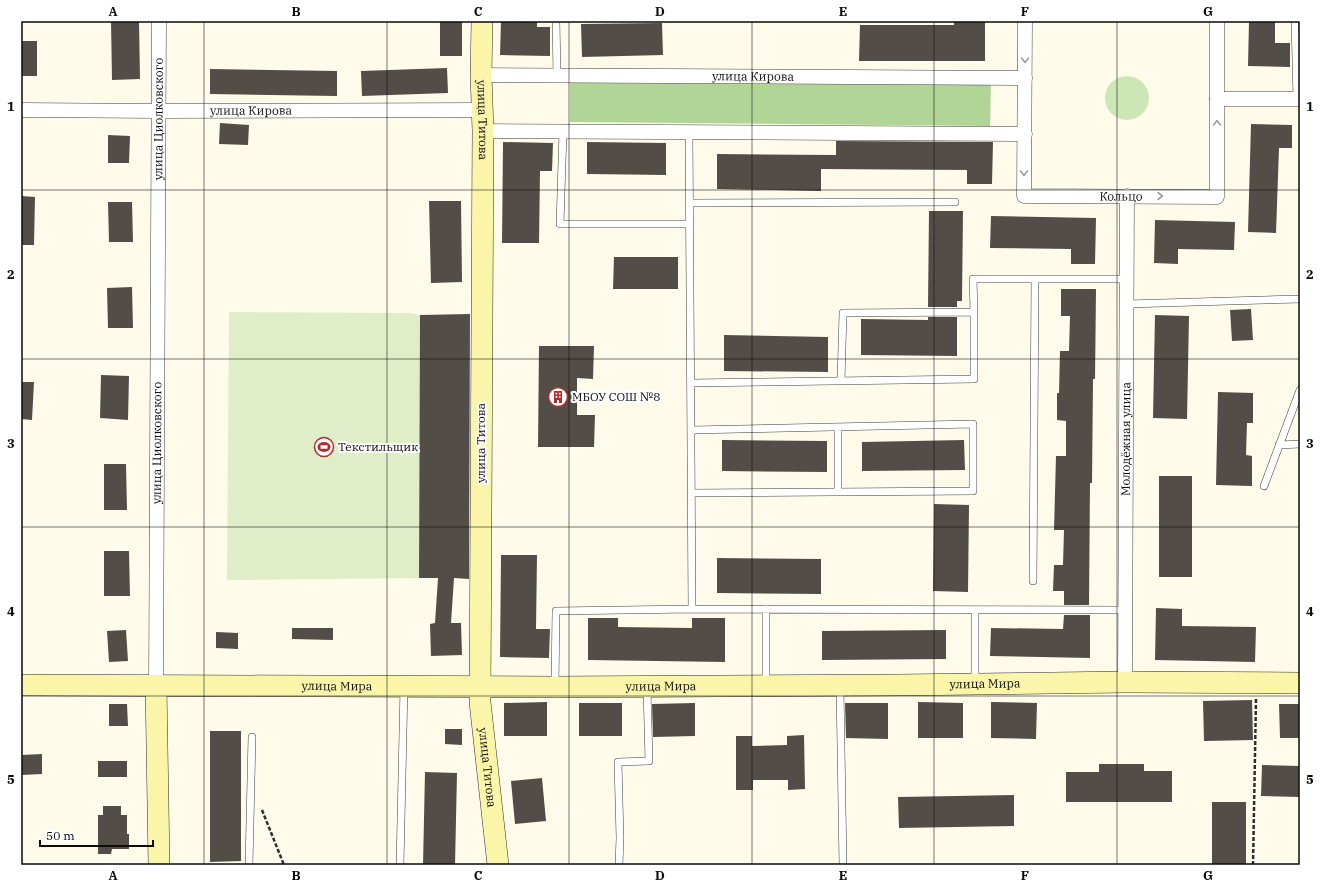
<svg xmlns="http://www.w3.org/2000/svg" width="1321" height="886" font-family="'IBM Plex Serif',serif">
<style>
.green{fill:#cde6b6}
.forest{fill:#b0d597}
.pitch{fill:#dfedc8}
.building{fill:#534d48}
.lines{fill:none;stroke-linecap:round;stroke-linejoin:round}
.lane-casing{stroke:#3e3e3e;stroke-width:8}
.street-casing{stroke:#3e3e3e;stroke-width:15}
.secondary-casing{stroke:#2d2d2d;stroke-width:22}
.path{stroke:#2d2d2d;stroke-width:2.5;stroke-dasharray:4 2;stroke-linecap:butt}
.lane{stroke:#fff;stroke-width:7}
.street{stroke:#fff;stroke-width:14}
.secondary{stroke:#faf5a9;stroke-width:21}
.oneway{stroke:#9d9d9d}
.grid{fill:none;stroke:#0b0b0b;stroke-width:1;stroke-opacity:0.55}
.labels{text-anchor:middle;stroke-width:4;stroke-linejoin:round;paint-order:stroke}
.street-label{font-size:12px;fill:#0b0b0b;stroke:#fff}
.poi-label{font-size:12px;fill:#0b0b0b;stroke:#fff;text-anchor:start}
.neatline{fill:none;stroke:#0b0b0b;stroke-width:1.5}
.grid-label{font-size:13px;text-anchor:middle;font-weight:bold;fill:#0b0b0b}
</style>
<rect width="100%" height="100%" fill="#fefbea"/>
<!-- green -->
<path class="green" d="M1105 98a22 22 0 1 1 44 0a22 22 0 1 1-44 0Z"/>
<!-- forest -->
<path class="forest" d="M570,83L991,85L990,126L570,122Z"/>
<!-- pitch -->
<path class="pitch" d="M229,312L410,313L420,315L419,578L227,580Z"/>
<!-- building -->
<path class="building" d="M111,21H139L140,79L112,80Z
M440,21H462V56H440Z
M501,21H537V27H550V56L500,55Z
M954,21H985V61H859L860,25H954Z
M1249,21H1275V43H1290V67L1248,66Z
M662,23L663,55L582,57L581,24Z
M21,41H37V76H21Z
M447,68L448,93L362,96L361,71Z
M210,69L337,71V96L210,94Z
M220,123L249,125L248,145L219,144Z
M1251,124L1292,125V148H1279L1276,233L1248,232Z
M108,135L130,136L129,163H108Z
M836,141L993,142L992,184H967V170L821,169V191L717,189V154L836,155Z
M503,142L553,143L552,171H540L539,243H502Z
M587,142L666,143V175L587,174Z
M21,196L35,197L34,245H21Z
M429,201H461L462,282L431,283Z
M108,202H132L133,242H109Z
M929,211H963L962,301H957V307H928Z
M991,216L1096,218L1095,264H1071V249L990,248Z
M1155,220L1235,222L1234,250L1178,249V264L1154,263Z
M614,257H678V289H613Z
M132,287L133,328H108L107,288Z
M1061,289H1096L1095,379H1093L1092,483H1090L1089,605H1064V591H1053L1054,565H1063L1064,530H1054L1056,456H1066V421L1057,420V393H1059L1060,351H1069L1070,316H1061Z
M1251,309L1253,340L1232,341L1230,310Z
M470,314L469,579L454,578L451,623H461L462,655L431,656L430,624L435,623L438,578H419L420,315Z
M1155,315L1189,316L1187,419L1153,418Z
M928,317H957V356L861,355V319L928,320Z
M724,335L828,337V372L724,371Z
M539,346H594L593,379L577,378V415H595L594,447H538Z
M101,375L129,376L128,420L100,418Z
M21,382H34L32,420L21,419Z
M1218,392L1253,393V423H1247L1246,455L1252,456V486L1216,485Z
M722,440L827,441V472L722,471Z
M964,440L965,470L862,471V442Z
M104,464H126L127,510H104Z
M1159,476H1192V577H1159Z
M934,504L969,505L968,592L933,591Z
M104,551H129L130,596H104Z
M501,555H537L536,629H550L549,658L500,657Z
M717,558L821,559V594L717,593Z
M1156,608L1182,609V626L1256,627L1255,662L1155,660Z
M1064,615H1090V658L990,656L991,628L1063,629Z
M588,618H618V627L692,628V618H725V662L588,660Z
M292,628H333V640L292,639Z
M126,630L128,661L109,662L107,631Z
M946,630V659L822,660V631Z
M216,632L238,633V649L216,648Z
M1252,700L1253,740L1204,741L1203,701Z
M547,702V736H504V703Z
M918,702L963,703V738H918Z
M991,702L1037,703L1036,739L991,738Z
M579,703H622V736H579Z
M695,703V736L653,737L652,704Z
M845,703H888V739L846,738Z
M109,704H127L128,726H109Z
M1279,704H1300V738H1280Z
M445,729H462V745L445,744Z
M210,731H241V861L210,862Z
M804,735L805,789L788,790V780H753V790H736V736H752V746L787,745V736Z
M42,754V774L21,775V755Z
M98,761H127V777H98Z
M1099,764H1144V771H1172V802H1066V772H1099Z
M1262,765L1300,766V797L1261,796Z
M425,772L457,773L455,865H423Z
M542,778L546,821L515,824L511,781Z
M1014,795V826L899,828L898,797Z
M1212,802H1246V865H1212Z
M103,806H121V815H127V834H129V849H112L111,854H98V815H103Z"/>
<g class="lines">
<!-- lane casing -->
<g class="lane-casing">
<path id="lane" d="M556,21L557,75
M1295,21L1297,99
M563,132L560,224H690
M689,132L692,609L1125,610
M690,203L955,202
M1127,304L1300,299
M974,312L973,279H1127
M691,383L974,379V312L843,313L841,381
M691,430L973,424V491L691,493
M1279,445L1300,444
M1264,486L1300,390
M838,492V427
M1033,581L1035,279
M975,681V610
M555,685L556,611L692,609
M766,685V609
M840,688L843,865
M249,865L252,737
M400,865L404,687
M619,865L620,838L618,762L649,761L647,689"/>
</g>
<!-- street casing -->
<g class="street-casing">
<g id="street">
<path id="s1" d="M1025,21L1024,196L1217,197V21"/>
<path id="s2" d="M481,75L1025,78"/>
<path d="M1217,99H1300"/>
<path id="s3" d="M21,110L159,111L482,110"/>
<path d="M483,131L1025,134"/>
<path id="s4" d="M1125,682L1127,196"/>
<path id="s5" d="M156,685L159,21"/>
</g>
</g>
<!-- secondary casing -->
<g class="secondary-casing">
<g id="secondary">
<path id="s6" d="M482,21L481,75L483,131L480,702L498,865"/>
<path id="s7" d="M21,685L555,687L897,685L1125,682L1300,683"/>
<path d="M156,685L159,865"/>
</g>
</g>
<!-- path -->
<path class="path" d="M262,810L284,865
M1253,865L1256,699"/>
<!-- lane -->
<use href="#lane" class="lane"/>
<!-- street -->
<use href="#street" class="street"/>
<!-- secondary -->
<use href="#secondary" class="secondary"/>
</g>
<!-- one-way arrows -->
<defs><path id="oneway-chevron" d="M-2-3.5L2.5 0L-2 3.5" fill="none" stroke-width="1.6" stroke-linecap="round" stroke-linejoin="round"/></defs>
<g class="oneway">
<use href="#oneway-chevron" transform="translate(1025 60) rotate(90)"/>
<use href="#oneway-chevron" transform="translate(1217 123) rotate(-90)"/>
<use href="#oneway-chevron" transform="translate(1024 173) rotate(90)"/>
<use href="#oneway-chevron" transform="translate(1160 196)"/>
</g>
<!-- grid -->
<path class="grid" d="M204,21V865M387,21V865M569,21V865M752,21V865M934,21V865M1117,21V865M21,190H1300M21,359H1300M21,527H1300M21,696H1300"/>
<!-- icons -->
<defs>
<g id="building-ring" transform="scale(1)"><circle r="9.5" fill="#fff" stroke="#b22c2c" stroke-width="1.5"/><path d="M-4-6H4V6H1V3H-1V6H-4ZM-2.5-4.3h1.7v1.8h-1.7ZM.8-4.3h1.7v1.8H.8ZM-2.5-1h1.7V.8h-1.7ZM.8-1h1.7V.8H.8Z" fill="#b22c2c"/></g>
<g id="stadium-ring" transform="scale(1)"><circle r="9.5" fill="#fff" stroke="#b22c2c" stroke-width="1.5"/><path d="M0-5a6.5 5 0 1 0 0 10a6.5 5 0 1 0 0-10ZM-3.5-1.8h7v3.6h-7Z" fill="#b22c2c"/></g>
</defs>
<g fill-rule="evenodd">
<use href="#building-ring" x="558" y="397"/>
<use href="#stadium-ring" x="324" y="447"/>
</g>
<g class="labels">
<!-- street labels -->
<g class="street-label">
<text dy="4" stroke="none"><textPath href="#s2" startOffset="272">улица Кирова</textPath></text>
<text dy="4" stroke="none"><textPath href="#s3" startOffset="230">улица Кирова</textPath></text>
<text dy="4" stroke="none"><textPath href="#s5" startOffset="566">улица Циолковского</textPath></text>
<text dy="4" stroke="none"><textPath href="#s6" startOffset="99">улица Титова</textPath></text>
<text dy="4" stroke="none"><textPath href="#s1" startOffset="272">Кольцо</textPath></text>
<text dy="4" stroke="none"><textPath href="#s4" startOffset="243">Молодёжная улица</textPath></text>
<text dy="4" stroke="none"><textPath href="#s5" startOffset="242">улица Циолковского</textPath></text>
<text transform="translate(481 443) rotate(-90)" y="4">улица Титова</text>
<text dy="4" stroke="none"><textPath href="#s7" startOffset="964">улица Мира</textPath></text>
<text dy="4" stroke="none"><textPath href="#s7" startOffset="316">улица Мира</textPath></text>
<text dy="4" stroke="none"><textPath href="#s7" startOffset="640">улица Мира</textPath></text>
<text dy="4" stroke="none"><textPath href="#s6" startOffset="747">улица Титова</textPath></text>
</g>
<!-- poi labels -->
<g class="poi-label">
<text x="572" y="401">МБОУ СОШ №8</text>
<text x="338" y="451">Текстильщик</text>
</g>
</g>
<!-- border -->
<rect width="1321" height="886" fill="none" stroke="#ffffff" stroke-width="44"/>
<!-- scale -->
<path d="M40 840v6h113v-6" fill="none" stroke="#0b0b0b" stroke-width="2"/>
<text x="46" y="840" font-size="12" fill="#0b0b0b" stroke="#ffffff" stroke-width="3" paint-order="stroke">50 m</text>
<rect x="22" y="22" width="1277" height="842" class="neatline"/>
<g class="grid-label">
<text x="113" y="16">A</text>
<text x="296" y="16">B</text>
<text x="478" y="16">C</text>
<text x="660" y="16">D</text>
<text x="843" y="16">E</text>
<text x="1025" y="16">F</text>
<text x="1208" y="16">G</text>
<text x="11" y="111">1</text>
<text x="1310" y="111">1</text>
<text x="11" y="279">2</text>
<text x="1310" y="279">2</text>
<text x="11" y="448">3</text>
<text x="1310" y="448">3</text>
<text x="11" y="616">4</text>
<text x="1310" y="616">4</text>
<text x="11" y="784">5</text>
<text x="1310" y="784">5</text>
<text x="113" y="880">A</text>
<text x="296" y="880">B</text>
<text x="478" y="880">C</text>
<text x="660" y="880">D</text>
<text x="843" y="880">E</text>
<text x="1025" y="880">F</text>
<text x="1208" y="880">G</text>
</g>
</svg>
